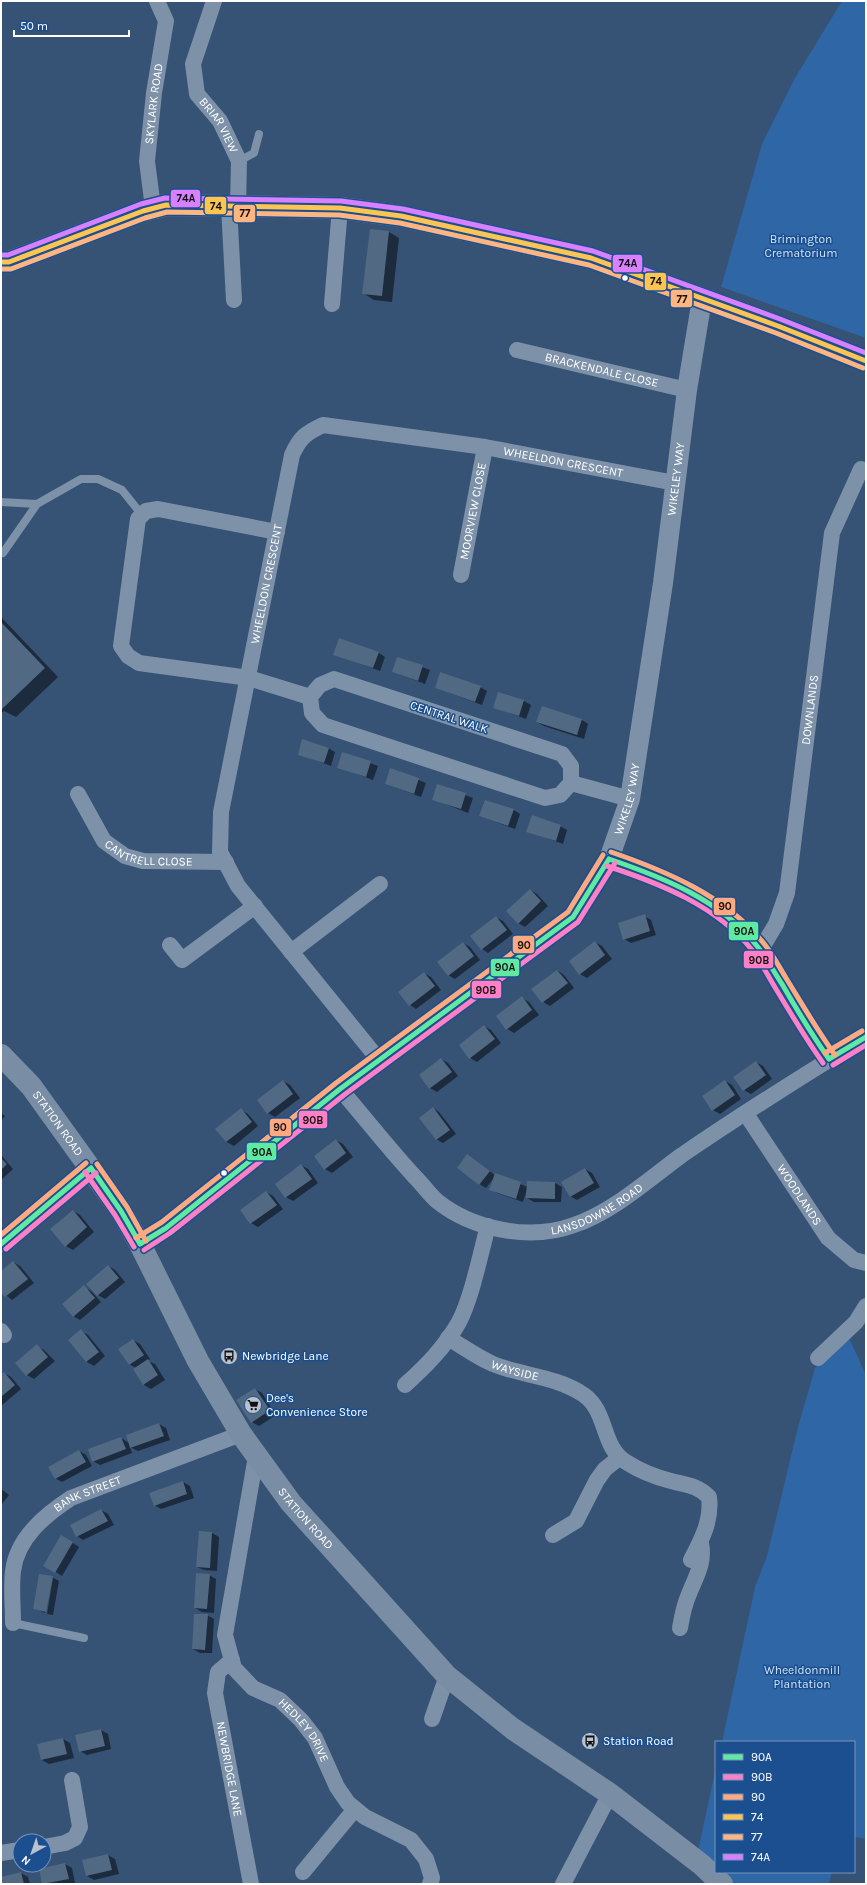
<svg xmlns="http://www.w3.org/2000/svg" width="867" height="1885" font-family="Karla,sans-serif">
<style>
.green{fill:#2f66a5}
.shadow{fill:#0007}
.building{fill:#526984}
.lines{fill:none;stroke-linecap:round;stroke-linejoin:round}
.service{stroke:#7d92a8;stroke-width:8}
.minor{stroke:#7d92a8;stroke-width:16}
.tertiary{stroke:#7d92a8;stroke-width:20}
.secondary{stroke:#798da4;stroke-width:22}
.trunk{stroke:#7e90a7;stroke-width:22}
.bus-1-casing{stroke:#1b4f8f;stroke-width:8}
.bus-2-casing{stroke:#1b4f8f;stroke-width:8}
.bus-3-casing{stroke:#1b4f8f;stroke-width:8}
.bus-4-casing{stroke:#1b4f8f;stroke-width:8}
.bus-5-casing{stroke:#1b4f8f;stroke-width:8}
.bus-6-casing{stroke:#1b4f8f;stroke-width:8}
.bus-1{stroke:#60e9a3;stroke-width:5}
.bus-2{stroke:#ff80c5;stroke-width:5}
.bus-3{stroke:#ffa980;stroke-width:5}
.bus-4{stroke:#fcc553;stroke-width:5}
.bus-5{stroke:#ffb580;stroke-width:5}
.bus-6{stroke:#d880ff;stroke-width:5}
.bus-dot{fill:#fff;stroke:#1b4f8f;stroke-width:1.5}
.labels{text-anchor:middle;stroke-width:3;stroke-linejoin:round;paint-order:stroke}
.street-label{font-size:12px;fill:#fff;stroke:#1b4f8f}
.park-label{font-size:12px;fill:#cfe3fa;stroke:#1b4f8f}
.poi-label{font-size:12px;fill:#fff;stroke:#1b4f8f;text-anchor:start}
.line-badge{stroke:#1b4f8f;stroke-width:1.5}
.pale-badge-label{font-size:11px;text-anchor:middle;font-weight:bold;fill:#111}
</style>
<rect width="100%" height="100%" fill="#365274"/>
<!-- green -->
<path class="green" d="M842,1H866V338L721,287L762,144L795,78Z
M849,1338L866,1375V1839L854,1837V1742H722L755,1587L767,1556L798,1427L815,1368Z
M716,1767V1868L698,1851Z
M721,1872H832L829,1884H735Z"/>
<!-- shadow -->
<path class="shadow" d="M389,232L399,238L392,302L374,300L363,293Z
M1,617L58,677L16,717L4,711L1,713Z
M379,653L385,657L380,671L334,654Z
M398,658L430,670L425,684L393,672Z
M480,687L487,691L482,705L436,688Z
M524,701L531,705L526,719L494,707Z
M582,720L588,724L584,739L544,726L537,722Z
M328,748L335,752L331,766L299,754Z
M343,753L378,766L373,780L338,767Z
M391,769L426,783L421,797L386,784Z
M438,785L473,798L468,813L433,799Z
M514,810L520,814L515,829L480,816Z
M560,826L567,830L563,844L528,831Z
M530,890L537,894L548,906L525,927L518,923Z
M644,916L651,920L656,935L631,943L624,939Z
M496,917L503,921L513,934L488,953L482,949Z
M595,942L602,946L612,959L587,978L580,974Z
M463,943L470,947L480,960L455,979L448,975Z
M558,971L564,975L574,988L550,1006L543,1002L533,990Z
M424,973L431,977L441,990L416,1009L410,1005Z
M522,998L529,1002L539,1015L514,1033L507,1029L497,1016Z
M484,1026L491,1030L501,1043L477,1062L470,1058Z
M441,1059L448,1063L458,1076L437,1092L430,1088L420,1076Z
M756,1062L763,1066L772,1079L751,1094L744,1090Z
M283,1081L290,1085L300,1098L275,1117L268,1113Z
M725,1081L732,1085L741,1099L720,1114L713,1110Z
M433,1108L439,1112L456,1134L443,1143L436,1139Z
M241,1110L248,1114L258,1126L234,1146L227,1142L217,1129Z
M1,1113L5,1116L1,1121Z
M336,1140L343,1144L353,1157L332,1173L325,1169Z
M1,1155L13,1169L1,1180Z
M467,1155L495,1175L528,1187L555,1183L562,1187L561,1202H534L527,1198V1189L523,1202L497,1193L490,1189L493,1179L486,1188L479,1184Z
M301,1165L308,1169L318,1183L293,1201L286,1197Z
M585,1169L592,1173L600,1187L577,1200L570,1196Z
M266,1192L273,1196L283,1209L258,1227L251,1223L241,1210Z
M73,1211L80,1215L94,1232L73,1250L66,1246Z
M13,1262L20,1266L34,1283L12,1300L1,1291V1272Z
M108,1266L115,1270L125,1282L105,1299L98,1295L88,1284Z
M84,1287L91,1291L101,1302L80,1320L73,1316Z
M81,1331L88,1335L105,1356L94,1366L87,1362L69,1340Z
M133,1340L140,1344L150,1359L148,1361L155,1364L165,1380L151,1389L144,1385L134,1369L136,1368L129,1364Z
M37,1346L44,1350L55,1361L34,1379L27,1375Z
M4,1373L11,1377L21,1389L1,1406V1376Z
M255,1389L262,1393L276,1415L259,1426L252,1422Z
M159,1424L166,1428L170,1440L138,1451L130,1447L132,1453L100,1465L93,1461L121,1438L129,1443Z
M79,1451L86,1455L92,1466L62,1482L55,1478Z
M183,1482L190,1486L194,1498L161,1509L154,1505Z
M1,1489L9,1495L1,1505Z
M101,1510L108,1514L114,1525L83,1540L77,1536Z
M200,1533H212L219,1537L217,1571L204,1570L197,1567Z
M62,1536L79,1547L62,1576L45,1565Z
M40,1575L52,1577L59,1581L53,1615L47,1614L53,1578H51L45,1613L34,1608Z
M209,1575L216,1579L214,1613L202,1612L195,1608Z
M207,1615L214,1619L212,1653H200L193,1649Z
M101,1730L108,1734L111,1749L87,1755L80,1751Z
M63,1739L70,1743L74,1758L49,1764L42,1760L38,1744Z
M108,1855L115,1859L119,1874L94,1880L87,1876Z
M65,1864L72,1868L75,1883L43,1884L40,1870Z
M21,1873L28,1877L30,1884H1V1878Z"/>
<!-- building -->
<path class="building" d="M370,229L389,231L382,296L362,294Z
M1,622L45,668L1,710Z
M339,638L379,652L373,668L333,655Z
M397,657L423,665L418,681L392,672Z
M440,672L481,686L475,702L435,688Z
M498,692L524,700L519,716L493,708Z
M542,706L582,719L577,735L536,722Z
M302,739L329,748L324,763L298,755Z
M342,752L371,761L366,777L337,768Z
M390,768L419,778L414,794L385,784Z
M437,784L466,793L461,809L432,800Z
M485,800L514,809L508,826L479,816Z
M532,815L561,825L556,841L526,832Z
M530,889L541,901L518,924L506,911Z
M645,914L650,931L623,940L618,923Z
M496,916L507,930L481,950L470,936Z
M595,941L605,955L579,975L569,961Z
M463,942L474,956L448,976L437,962Z
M557,970L568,983L542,1003L531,989Z
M424,972L435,986L409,1006L398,992Z
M522,996L532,1010L506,1030L496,1016Z
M484,1025L495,1039L469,1059L459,1045Z
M441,1058L452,1072L429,1089L419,1075Z
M756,1061L766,1075L743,1091L733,1077Z
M283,1080L293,1094L267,1114L257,1100Z
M725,1080L735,1095L712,1111L702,1096Z
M433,1107L450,1130L436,1140L419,1118Z
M241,1108L252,1122L226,1142L215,1129Z
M336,1139L346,1153L324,1170L314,1156Z
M467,1154L490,1171L479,1185L457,1168Z
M1,1158L7,1164L1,1170Z
M301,1164L312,1179L285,1198L275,1184Z
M585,1168L594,1183L570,1197L561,1182Z
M495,1173L521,1182L516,1199L489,1190Z
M527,1181L555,1182V1199L526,1198Z
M266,1191L277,1205L250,1224L240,1210Z
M73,1210L87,1227L65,1247L50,1229Z
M13,1261L28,1279L5,1297L1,1293V1271Z
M108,1265L119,1278L97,1296L86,1284Z
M84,1285L95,1298L73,1317L62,1304Z
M81,1329L99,1352L86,1362L68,1340Z
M133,1339L144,1355L129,1365L118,1349Z
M37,1344L48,1357L26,1376L15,1363Z
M148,1359L158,1375L143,1385L133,1369Z
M4,1372L15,1385L1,1397V1374Z
M255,1388L270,1410L251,1423L236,1400Z
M159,1423L164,1436L130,1448L126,1435Z
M121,1437L126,1449L92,1462L88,1449Z
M79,1450L86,1462L55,1479L48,1467Z
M183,1481L187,1494L154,1506L149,1493Z
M101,1509L108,1521L76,1537L70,1525Z
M199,1531L212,1532L210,1568L196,1567Z
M61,1535L73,1542L55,1573L43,1566Z
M196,1573L210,1574L207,1609L194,1608Z
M39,1574L53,1576L46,1612L33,1609Z
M194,1614H208L205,1650L192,1649Z
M101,1729L105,1746L79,1752L75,1735Z
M63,1738L67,1754L41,1760L37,1744Z
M108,1854L112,1870L86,1876L82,1860Z
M65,1863L69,1879L42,1884L39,1869Z
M21,1872L24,1884H1V1877Z"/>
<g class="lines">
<!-- service -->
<path class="service" d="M239,161L254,153L259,134
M1,502L37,504
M3,553L37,504L81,479H98L122,490L142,515
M13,1623L84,1638"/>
<!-- minor -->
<g class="minor">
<path id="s1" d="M214,1L193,64L197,94L220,121L239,161L238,207"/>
<path d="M229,207L234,300"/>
<path id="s2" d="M153,208L147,161L154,93L166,21L157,1"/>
<path d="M332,304L340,208"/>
<path id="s3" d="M517,350L687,390"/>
<path d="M277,532L158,509L146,511L138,519L121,646L128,656L139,663L249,678L310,697"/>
<path id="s4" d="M461,575L485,447"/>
<path d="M334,679L562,754L571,766V783L560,795L545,798L323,725L312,713L310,697L320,685Z"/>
<path d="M571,783L630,799"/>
<path id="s5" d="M78,794L104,841L125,856L143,861L226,862"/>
<path d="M609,859C663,876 714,899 753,941C761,949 766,960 772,969C791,999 808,1030 829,1059"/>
<path d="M170,945L182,960L255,906"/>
<path id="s6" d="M760,951L776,924L787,893L832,533L861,469"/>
<path d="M291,952L380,884"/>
<path id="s7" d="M379,1060L238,886L220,852L221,812L292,455C300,437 306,433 323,425L485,447L675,483"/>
<path id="s8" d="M340,1089C365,1118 389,1149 415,1177C423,1185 429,1194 437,1201C473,1230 531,1241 574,1225C613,1212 649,1179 682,1155C742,1114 804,1075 866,1037"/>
<path id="s9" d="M746,1114L828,1238L854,1260L866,1263"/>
<path d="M1,1244L91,1168"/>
<path d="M1,1331L4,1335"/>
<path id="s10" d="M448,1338C462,1346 477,1357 493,1364C522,1376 557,1376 584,1395C608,1412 601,1447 626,1462C640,1471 655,1477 671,1481C686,1485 697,1485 709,1497C712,1520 702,1539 691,1560"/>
<path d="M818,1358L856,1322L866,1306"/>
<path d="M405,1385C426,1366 445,1347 459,1322C472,1297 480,1255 488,1226"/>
<path id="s11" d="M256,1456L225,1635L234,1668L253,1688L280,1700L301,1720L315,1738L337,1787L348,1803L365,1817L411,1840L426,1859L432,1878L430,1884"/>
<path d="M553,1535L576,1521L597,1480L605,1469L619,1458"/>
<path id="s12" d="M13,1623C13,1606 11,1588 13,1571C17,1538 45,1515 71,1498L241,1434"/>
<path d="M680,1628C682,1616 684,1605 689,1594C696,1576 705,1563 701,1543"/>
<path id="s13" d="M232,1660L218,1672L215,1693L251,1884"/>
<path d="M432,1719L447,1676"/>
<path d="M44,1847L65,1843L75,1838L80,1827L72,1780"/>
<path d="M1,1853L20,1850"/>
<path d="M303,1872L355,1809"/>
<path d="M563,1884L610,1794"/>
</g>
<!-- tertiary -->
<path class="tertiary" id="s14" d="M140,1244L166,1228L340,1089L573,917L609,859L630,799L663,583L687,390L702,299"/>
<!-- secondary -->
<path class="secondary" id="s15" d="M1,1055L31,1086L121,1211L140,1244L198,1361L241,1434L291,1503L447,1676L513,1729L610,1794L702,1865L722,1884"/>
<!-- trunk -->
<path class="trunk" d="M1,262H9L143,211L166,205L340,208L401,216L591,258L778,326L866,361"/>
<!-- bus-1 casing -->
<g class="bus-1-casing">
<path id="bus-1" d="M609,859C662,877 721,900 757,946C766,957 774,972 782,984C797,1010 812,1035 829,1059
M829,1059L866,1037
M91,1168L121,1211L140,1244
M1,1244L91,1168
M140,1244L166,1228L340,1089L573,917L609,859"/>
</g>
<!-- bus-2 casing -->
<g class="bus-2-casing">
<path id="bus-2" d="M607,866C659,883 717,906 752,950C761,962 768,976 776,989C791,1014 806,1039 823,1063
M833,1065L866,1045
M85,1172L115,1215L134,1247
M6,1249L96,1173
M144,1250L170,1233L344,1095L578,922L615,863"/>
</g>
<!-- bus-3 casing -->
<g class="bus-3-casing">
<path id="bus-3" d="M611,852C666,871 723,895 761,940C771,951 778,965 786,978C802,1004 817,1030 835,1055
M825,1053L862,1031
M97,1164L127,1207L146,1241
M1,1235L86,1163
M136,1238L162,1222L336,1083L568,912L603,855"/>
</g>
<!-- bus-4 casing -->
<g class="bus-4-casing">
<path id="bus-4" d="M1,262H9L143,211L166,205L340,208L401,216L591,258L778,326L866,361"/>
</g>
<!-- bus-5 casing -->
<g class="bus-5-casing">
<path id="bus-5" d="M1,269H11L145,218L167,212L339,215L400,223L589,265L776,333L863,368"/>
</g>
<!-- bus-6 casing -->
<g class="bus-6-casing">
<path id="bus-6" d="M1,255H8L141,204L165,198L341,201L403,209L593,251L780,319L866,353"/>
</g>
<!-- bus-1 -->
<use href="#bus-1" class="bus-1"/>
<!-- bus-2 -->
<use href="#bus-2" class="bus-2"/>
<!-- bus-3 -->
<use href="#bus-3" class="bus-3"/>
<!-- bus-4 -->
<use href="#bus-4" class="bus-4"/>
<!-- bus-5 -->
<use href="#bus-5" class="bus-5"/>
<!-- bus-6 -->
<use href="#bus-6" class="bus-6"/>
</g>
<!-- icons -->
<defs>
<g id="bus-disc" transform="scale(0.9)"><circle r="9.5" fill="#b9c2ce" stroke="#1b4f8f"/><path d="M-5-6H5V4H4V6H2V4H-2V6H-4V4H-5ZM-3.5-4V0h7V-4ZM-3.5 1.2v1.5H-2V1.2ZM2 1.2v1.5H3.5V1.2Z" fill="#111"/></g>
<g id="supermarket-disc" transform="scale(0.9)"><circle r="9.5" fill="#b9c2ce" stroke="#1b4f8f"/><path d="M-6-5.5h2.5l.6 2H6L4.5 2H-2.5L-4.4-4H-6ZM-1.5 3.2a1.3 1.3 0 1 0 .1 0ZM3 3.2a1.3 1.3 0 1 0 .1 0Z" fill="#111"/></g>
</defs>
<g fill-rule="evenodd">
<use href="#bus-disc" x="229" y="1356"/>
<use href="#supermarket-disc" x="253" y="1405"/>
<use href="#bus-disc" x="590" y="1741"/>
</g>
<!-- markers -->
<g class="bus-dot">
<circle cx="625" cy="278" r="3.5"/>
<circle cx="224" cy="1173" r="3.5"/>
</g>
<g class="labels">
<!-- street labels -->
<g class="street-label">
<text dy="4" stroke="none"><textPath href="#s2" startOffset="105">SKYLARK ROAD</textPath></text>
<text dy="4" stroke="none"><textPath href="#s1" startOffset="135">BRIAR VIEW</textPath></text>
<text dy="4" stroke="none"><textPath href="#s3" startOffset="87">BRACKENDALE CLOSE</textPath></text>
<text dy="4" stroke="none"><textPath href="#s7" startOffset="954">WHEELDON CRESCENT</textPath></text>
<text dy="4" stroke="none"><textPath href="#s14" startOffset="998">WIKELEY WAY</textPath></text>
<text dy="4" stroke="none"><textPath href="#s4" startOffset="65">MOORVIEW CLOSE</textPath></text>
<text dy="4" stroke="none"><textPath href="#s7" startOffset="535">WHEELDON CRESCENT</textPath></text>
<text dy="4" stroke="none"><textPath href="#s6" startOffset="249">DOWNLANDS</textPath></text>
<text transform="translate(449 717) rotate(18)" y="4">CENTRAL WALK</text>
<text dy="4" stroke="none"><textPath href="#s14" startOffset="674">WIKELEY WAY</textPath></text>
<text dy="4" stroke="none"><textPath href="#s5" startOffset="102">CANTRELL CLOSE</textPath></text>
<text dy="4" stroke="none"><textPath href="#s15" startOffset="89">STATION ROAD</textPath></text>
<text dy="4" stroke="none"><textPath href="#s9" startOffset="97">WOODLANDS</textPath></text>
<text dy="4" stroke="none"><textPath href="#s8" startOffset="320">LANSDOWNE ROAD</textPath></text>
<text dy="4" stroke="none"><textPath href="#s10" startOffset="75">WAYSIDE</textPath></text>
<text dy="4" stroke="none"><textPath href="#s12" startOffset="165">BANK STREET</textPath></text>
<text dy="4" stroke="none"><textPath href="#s15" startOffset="557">STATION ROAD</textPath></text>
<text dy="4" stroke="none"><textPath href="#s11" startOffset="312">HEDLEY DRIVE</textPath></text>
<text dy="4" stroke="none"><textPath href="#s13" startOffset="117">NEWBRIDGE LANE</textPath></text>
</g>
<!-- park labels -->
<g class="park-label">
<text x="801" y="243">Brimington<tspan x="801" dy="14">Crematorium</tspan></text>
<text x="802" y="1674">Wheeldonmill<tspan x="802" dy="14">Plantation</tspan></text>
</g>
<!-- poi labels -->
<g class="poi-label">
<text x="242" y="1360">Newbridge Lane</text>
<text x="266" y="1402">Dee's<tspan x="266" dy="14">Convenience Store</tspan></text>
<text x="603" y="1745">Station Road</text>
</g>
</g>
<g class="line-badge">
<rect x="170" y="189" width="31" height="19" rx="4" fill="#d880ff"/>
<rect x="204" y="196" width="23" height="19" rx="4" fill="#fcc553"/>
<rect x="233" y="204" width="23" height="19" rx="4" fill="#ffb580"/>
<rect x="612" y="254" width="31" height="19" rx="4" fill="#d880ff"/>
<rect x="644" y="272" width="23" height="19" rx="4" fill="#fcc553"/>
<rect x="670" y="289" width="23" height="19" rx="4" fill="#ffb580"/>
<rect x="713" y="897" width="23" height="19" rx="4" fill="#ffa980"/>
<rect x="728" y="921" width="31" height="20" rx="4" fill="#60e9a3"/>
<rect x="512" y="935" width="23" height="19" rx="4" fill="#ffa980"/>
<rect x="743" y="950" width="31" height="19" rx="4" fill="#ff80c5"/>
<rect x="490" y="958" width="30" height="19" rx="4" fill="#60e9a3"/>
<rect x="471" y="980" width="31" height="19" rx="4" fill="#ff80c5"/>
<rect x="298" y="1110" width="30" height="19" rx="4" fill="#ff80c5"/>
<rect x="269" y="1118" width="23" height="19" rx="4" fill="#ffa980"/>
<rect x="246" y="1142" width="31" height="19" rx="4" fill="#60e9a3"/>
</g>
<g class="pale-badge-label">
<text x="186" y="202">74A</text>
<text x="216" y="210">74</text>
<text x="245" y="217">77</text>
<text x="628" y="267">74A</text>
<text x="656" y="285">74</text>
<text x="682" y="303">77</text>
<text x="725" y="910">90</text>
<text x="744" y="935">90A</text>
<text x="524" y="949">90</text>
<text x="759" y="964">90B</text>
<text x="505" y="971">90A</text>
<text x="486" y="994">90B</text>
<text x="313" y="1124">90B</text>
<text x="280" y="1131">90</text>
<text x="262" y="1156">90A</text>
</g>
<!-- border -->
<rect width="867" height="1885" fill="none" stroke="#ffffff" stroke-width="4"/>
<!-- legend -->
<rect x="715" y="1741" width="140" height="132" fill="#1b4f8f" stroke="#7695bc"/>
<rect x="723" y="1754" width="20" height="6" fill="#60e9a3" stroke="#7695bc"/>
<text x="751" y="1761" font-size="12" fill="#ffffff">90A</text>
<rect x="723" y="1774" width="20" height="6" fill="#ff80c5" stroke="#7695bc"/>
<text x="751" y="1781" font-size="12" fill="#ffffff">90B</text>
<rect x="723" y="1794" width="20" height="6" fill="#ffa980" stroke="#7695bc"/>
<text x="751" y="1801" font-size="12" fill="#ffffff">90</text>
<rect x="723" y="1814" width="20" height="6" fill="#fcc553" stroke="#7695bc"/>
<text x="751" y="1821" font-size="12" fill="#ffffff">74</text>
<rect x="723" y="1834" width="20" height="6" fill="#ffb580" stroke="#7695bc"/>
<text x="751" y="1841" font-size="12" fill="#ffffff">77</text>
<rect x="723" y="1854" width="20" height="6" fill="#d880ff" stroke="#7695bc"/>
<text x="751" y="1861" font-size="12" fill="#ffffff">74A</text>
<!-- north arrow -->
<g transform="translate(32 1853) rotate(220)"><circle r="19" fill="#1b4f8f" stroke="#7695bc"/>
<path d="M0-3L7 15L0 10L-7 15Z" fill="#b9c2ce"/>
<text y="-6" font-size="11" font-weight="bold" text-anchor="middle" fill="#ffffff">N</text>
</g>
<!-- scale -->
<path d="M14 30v6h115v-6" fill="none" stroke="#ffffff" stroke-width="2"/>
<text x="20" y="30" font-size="12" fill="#ffffff" stroke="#1b4f8f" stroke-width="3" paint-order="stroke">50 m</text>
</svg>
